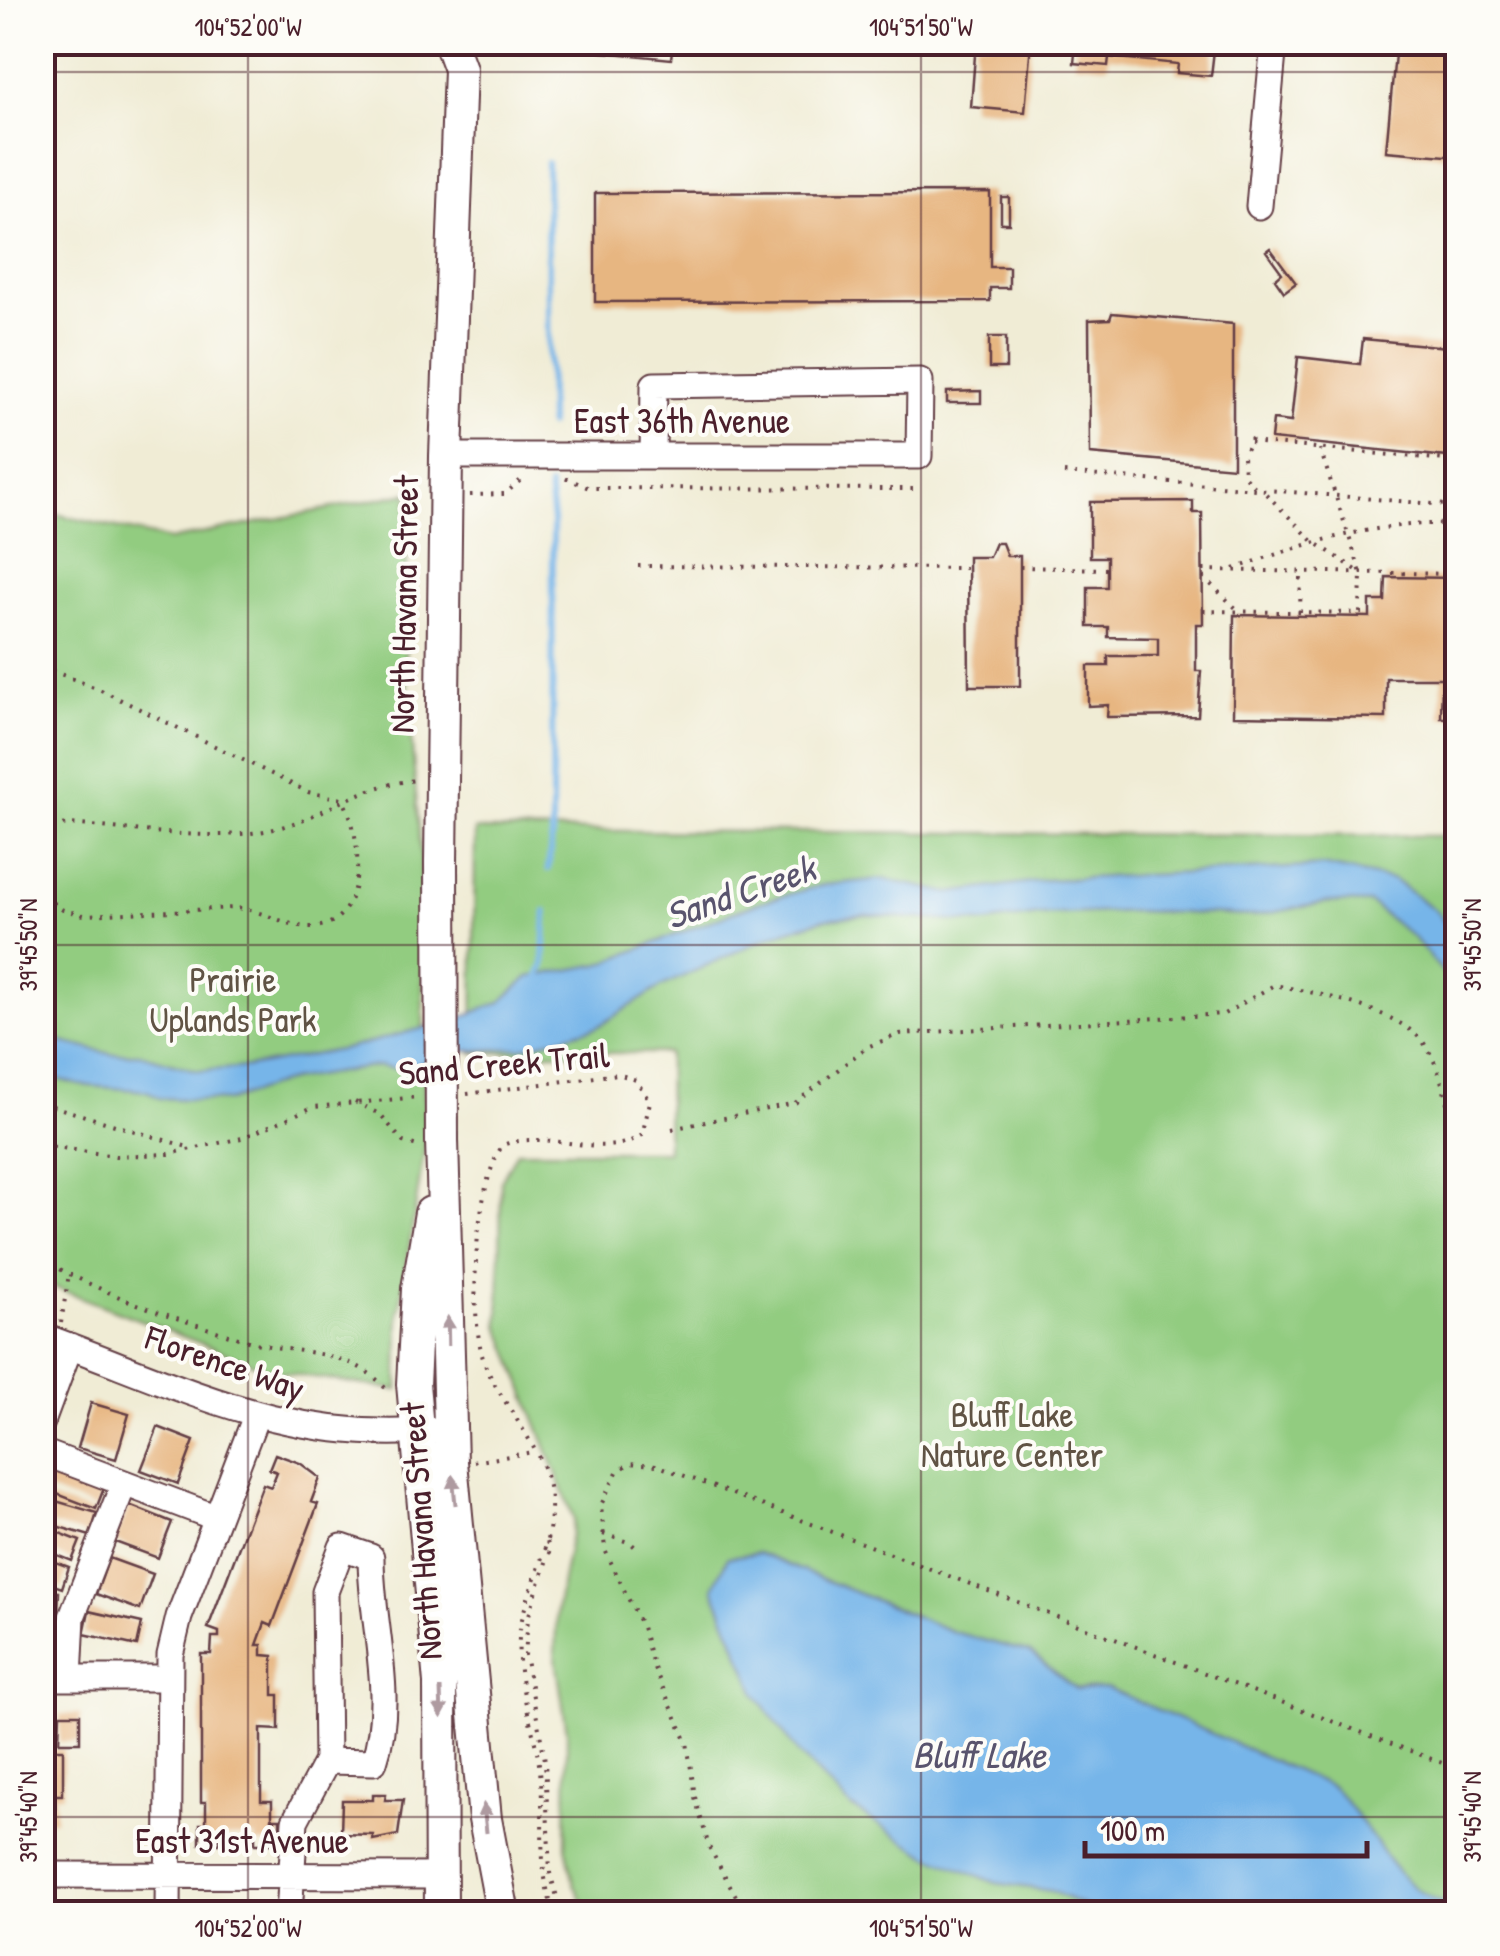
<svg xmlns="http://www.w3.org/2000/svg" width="1500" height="1956" font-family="'Patrick Hand',sans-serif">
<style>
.green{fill:#92cc80;stroke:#6e7656;stroke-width:2.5}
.water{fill:#76b5e9;stroke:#606a8a;stroke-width:2.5}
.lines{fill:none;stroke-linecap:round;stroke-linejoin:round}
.stream{stroke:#76b5e9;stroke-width:6}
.building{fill:#e7b681}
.minor-casing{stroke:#633e44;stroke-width:29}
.major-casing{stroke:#633e44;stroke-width:36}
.path{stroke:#633e44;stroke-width:4;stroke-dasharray:2.5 8;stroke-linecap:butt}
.minor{stroke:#fff;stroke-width:25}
.major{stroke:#fff;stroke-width:32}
.major-bridge-casing{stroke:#633e44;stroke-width:36;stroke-linecap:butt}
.major-bridge{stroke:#fff;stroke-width:32}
.oneway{fill:#ae9aa0}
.ticks{fill:none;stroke:#4a1f2b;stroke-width:2.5;stroke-opacity:0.45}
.labels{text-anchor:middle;stroke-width:8;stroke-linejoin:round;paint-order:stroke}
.street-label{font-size:35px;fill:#4a1f2b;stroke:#fdfcf7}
.park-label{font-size:35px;fill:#605344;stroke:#fdfcf7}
.water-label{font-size:38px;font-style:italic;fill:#59546e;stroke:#fdfcf7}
.neatline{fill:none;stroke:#4a1f2b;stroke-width:4}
.ticks-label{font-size:25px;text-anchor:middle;fill:#4a1f2b}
</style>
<rect width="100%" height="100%" fill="#fdfcf7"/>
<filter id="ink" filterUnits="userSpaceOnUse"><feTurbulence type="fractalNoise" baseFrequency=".01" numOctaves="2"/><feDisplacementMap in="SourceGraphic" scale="20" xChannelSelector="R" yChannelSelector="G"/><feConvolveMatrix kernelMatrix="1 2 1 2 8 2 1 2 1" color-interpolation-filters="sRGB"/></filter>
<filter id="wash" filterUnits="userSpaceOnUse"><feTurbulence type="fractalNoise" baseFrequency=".0048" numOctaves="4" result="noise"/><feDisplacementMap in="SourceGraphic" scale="40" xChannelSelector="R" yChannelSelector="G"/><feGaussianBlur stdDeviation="2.25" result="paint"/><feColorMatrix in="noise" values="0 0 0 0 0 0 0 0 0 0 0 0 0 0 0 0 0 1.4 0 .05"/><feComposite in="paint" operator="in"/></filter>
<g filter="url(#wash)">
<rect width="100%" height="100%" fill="#f0ecd5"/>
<!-- green -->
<path class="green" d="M408,493L405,660L421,855L425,1146L399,1312L398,1390L273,1371L43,1283L42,511L170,540Z
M475,830L1457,836V1913H589L574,1884L566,1847L567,1732L555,1653L557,1606L574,1519L499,1325L501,1181L517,1151H667L668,1053H473Z"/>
<!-- water -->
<path class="water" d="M1327,866L1394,880L1436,911L1457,938V989L1415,939L1370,903L1329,902L1254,916L1138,911L1038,915L985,923L866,915L824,919L770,936L662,986L597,1027L522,1048L464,1051L401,1069L378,1066L290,1080L229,1101L159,1098L147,1091L79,1085L43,1075L42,1037L111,1054H140L198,1071L248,1067L349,1048L460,1018L501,1002L529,977L601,964L754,904L823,885L883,879L950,893L1045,880Z
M758,1553L954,1632L1031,1653L1076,1689L1108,1688L1331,1786C1373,1824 1396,1900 1457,1906V1913H1101L1051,1891L996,1883L927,1855L851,1807L798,1753L756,1694L713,1588L728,1557Z"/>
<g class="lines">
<!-- stream -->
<path class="stream" d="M521,50L523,42
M547,163L549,425
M548,869L552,836L553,521L549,487
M538,979L544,965L546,912"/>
</g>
<g id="blocks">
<!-- building -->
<path class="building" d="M573,42H673L671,59L573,49Z
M976,42H1031L1025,112L971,107Z
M1076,42H1215L1211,76L1177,73L1178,64L1109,57L1108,66L1074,63Z
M1396,43L1458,48V157L1386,151Z
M990,192V267H1009V288H990V301L595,302V193Z
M1001,197H1009V223H1001Z
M1270,248L1296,283L1284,292L1275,279L1282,273L1266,251Z
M1112,313L1233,324V467L1090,454L1089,320L1110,319Z
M989,337H1006V368H989Z
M1363,339L1458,348V458L1271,439L1273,420L1291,422L1298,357L1360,364Z
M981,391V403H947V392Z
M1193,501V513H1202L1203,624H1196V671H1201L1198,716L1107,717L1108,705L1088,706V666H1108V656H1158V638L1108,637V627H1088V587H1107V557H1090V502Z
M995,543H1002L1007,556H1020V686H969L968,557H989Z
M1386,577L1458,578V718H1441L1442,678H1386V718L1233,716L1234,615L1370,617V601H1385Z
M91,1403L129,1414L116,1459L78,1448Z
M158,1427L194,1441L178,1484L141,1470Z
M275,1454L300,1463L320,1478L311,1502L318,1504L272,1626L265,1623L257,1645H262V1655L273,1656V1695H279V1730L261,1729V1801H272V1819H280V1844H255V1837H219V1844H200V1824H206V1802H201V1654H211L212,1637H219V1632L208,1628L263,1484L271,1487L277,1472L269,1469Z
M51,1469L104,1488L96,1509L44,1489Z
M42,1497L97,1513L90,1536L42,1522Z
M129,1505L172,1522L158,1558L115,1542Z
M42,1526L80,1541L72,1561L42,1549Z
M42,1557L69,1567L62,1588L42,1581Z
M109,1558L153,1574L140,1610L96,1594Z
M42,1591L59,1592L58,1614L42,1612Z
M89,1611L142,1623L137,1646L84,1634Z
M42,1620H56L55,1643H42Z
M60,1714H80V1742H59Z
M42,1749H63V1795H55V1820H42Z
M373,1794H386L385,1800H403L398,1835L373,1840V1835L341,1834L342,1800H373Z"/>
</g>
</g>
<g filter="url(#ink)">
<use href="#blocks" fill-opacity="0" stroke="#633e44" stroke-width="2.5"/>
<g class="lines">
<!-- minor casing -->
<g class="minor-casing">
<path id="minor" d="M1259,206L1274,42
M446,456H919L920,381L654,385L653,456
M42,1336C179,1385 286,1445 436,1430
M42,1422L70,1346
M42,1452L217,1518
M42,1678H168
M69,1678L72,1617L124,1483
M42,1875L442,1876
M168,1914L170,1655L179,1617L256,1416
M289,1914L295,1821L327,1761L325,1592L342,1547L371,1557C371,1625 396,1696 374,1762L327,1761"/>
</g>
<!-- major casing -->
<g class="major-casing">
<path id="major" d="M441,863L446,456L460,69L450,42
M442,1140L451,1462L485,1819L503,1914
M431,1213L418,1289L413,1384L440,1683L441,1914"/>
</g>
<!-- path -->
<path class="path" d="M1252,438L1243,456L1244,476L1258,490
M1250,442L1458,461
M1320,449L1361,573L1360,613
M1064,473L1458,506
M566,478L589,488L920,489
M1266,494L1313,541L1358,571
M470,495L505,494L523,478
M638,566L968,568
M1020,567L1107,569
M1234,569C1308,542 1378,521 1458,524
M1203,570L1458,574
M1203,577L1239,611
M1203,611L1370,613
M1300,612L1301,572
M42,667L99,689L308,792L342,799C364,833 369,928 310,927C287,927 263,910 236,908L84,915L63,910L42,895
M42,828L68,824C130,828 218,844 278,828C332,813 355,786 417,780
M467,1094L618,1074L636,1080L650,1102L642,1135C602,1162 548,1128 503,1145C474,1184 467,1322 486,1367C505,1410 550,1455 551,1503C553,1547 527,1587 520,1629C513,1677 534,1723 540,1771C546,1820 535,1866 555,1914
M355,1102L381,1115L403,1142L418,1146
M42,1103L191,1148
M672,1129L795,1103L867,1047L900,1034L1224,1014L1274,985C1314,992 1397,1009 1423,1042C1445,1069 1455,1141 1458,1175
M42,1145L115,1156L169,1154L242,1138L313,1107L418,1097
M42,1259C106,1297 178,1319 248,1341C299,1356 350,1346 388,1391
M61,1323L69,1274
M474,1462L533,1452
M603,1534L631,1543L639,1551
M547,1542L550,1550L528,1618L525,1655L545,1760L550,1873L562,1914
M746,1914L709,1847L695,1797L687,1742L654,1668L642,1627L605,1550L601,1505L617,1472L630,1463L656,1465L1458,1769"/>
<!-- minor -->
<use href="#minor" class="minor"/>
<!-- major -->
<use href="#major" class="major"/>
<!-- major-bridge casing -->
<g class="major-bridge-casing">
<path id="major-bridge" d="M441,863L442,1140"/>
</g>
<!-- major-bridge -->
<use href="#major-bridge" class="major-bridge"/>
</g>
<!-- one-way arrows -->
<defs><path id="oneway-solid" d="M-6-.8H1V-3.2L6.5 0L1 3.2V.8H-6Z" transform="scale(2.5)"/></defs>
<g class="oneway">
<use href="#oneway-solid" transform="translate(448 1331) rotate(-91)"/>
<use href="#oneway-solid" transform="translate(454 1490) rotate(-96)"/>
<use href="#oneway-solid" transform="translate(441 1703) rotate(88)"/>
<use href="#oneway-solid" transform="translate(485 1818) rotate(-96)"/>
</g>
</g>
<!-- ticks -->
<path class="ticks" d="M248,42V1914M921,42V1914M42,72H1458M42,945H1458M42,1817H1458"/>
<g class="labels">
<!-- street labels -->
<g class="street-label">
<text x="682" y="433">East 36th Avenue</text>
<text transform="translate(404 604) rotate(-89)" y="12">North Havana Street</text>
<text transform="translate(504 1064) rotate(-5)" y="12">Sand Creek Trail</text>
<text transform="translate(225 1363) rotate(19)" y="12">Florence Way</text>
<text transform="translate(421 1531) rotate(-94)" y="12">North Havana Street</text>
<text x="242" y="1853">East 31st Avenue</text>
</g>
<!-- park labels -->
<g class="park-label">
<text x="233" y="992">Prairie<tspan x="233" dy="40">Uplands Park</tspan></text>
<text x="1012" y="1427">Bluff Lake<tspan x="1012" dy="40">Nature Center</tspan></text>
</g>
<!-- water labels -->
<g class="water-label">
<text transform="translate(740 892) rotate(-19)" y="13">Sand Creek</text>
<text x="979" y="1768">Bluff Lake</text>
</g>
</g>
<!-- margin -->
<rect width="1500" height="1956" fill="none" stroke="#fdfcf7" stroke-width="110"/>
<!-- scale -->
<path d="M1085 1841v15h282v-15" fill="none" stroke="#4a1f2b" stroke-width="5"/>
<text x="1100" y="1841" font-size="30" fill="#4a1f2b" stroke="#fdfcf7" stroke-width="8" paint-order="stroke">100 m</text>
<rect x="55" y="55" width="1390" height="1846" class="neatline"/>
<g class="ticks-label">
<text x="248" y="36">104°52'00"W</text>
<text x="921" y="36">104°51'50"W</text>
<text transform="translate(28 945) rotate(-90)" y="9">39°45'50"N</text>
<text transform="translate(1472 945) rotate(-90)" y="9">39°45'50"N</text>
<text transform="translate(28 1817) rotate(-90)" y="9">39°45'40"N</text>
<text transform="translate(1472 1817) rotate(-90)" y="9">39°45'40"N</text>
<text x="248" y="1937">104°52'00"W</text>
<text x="921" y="1937">104°51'50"W</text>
</g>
</svg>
